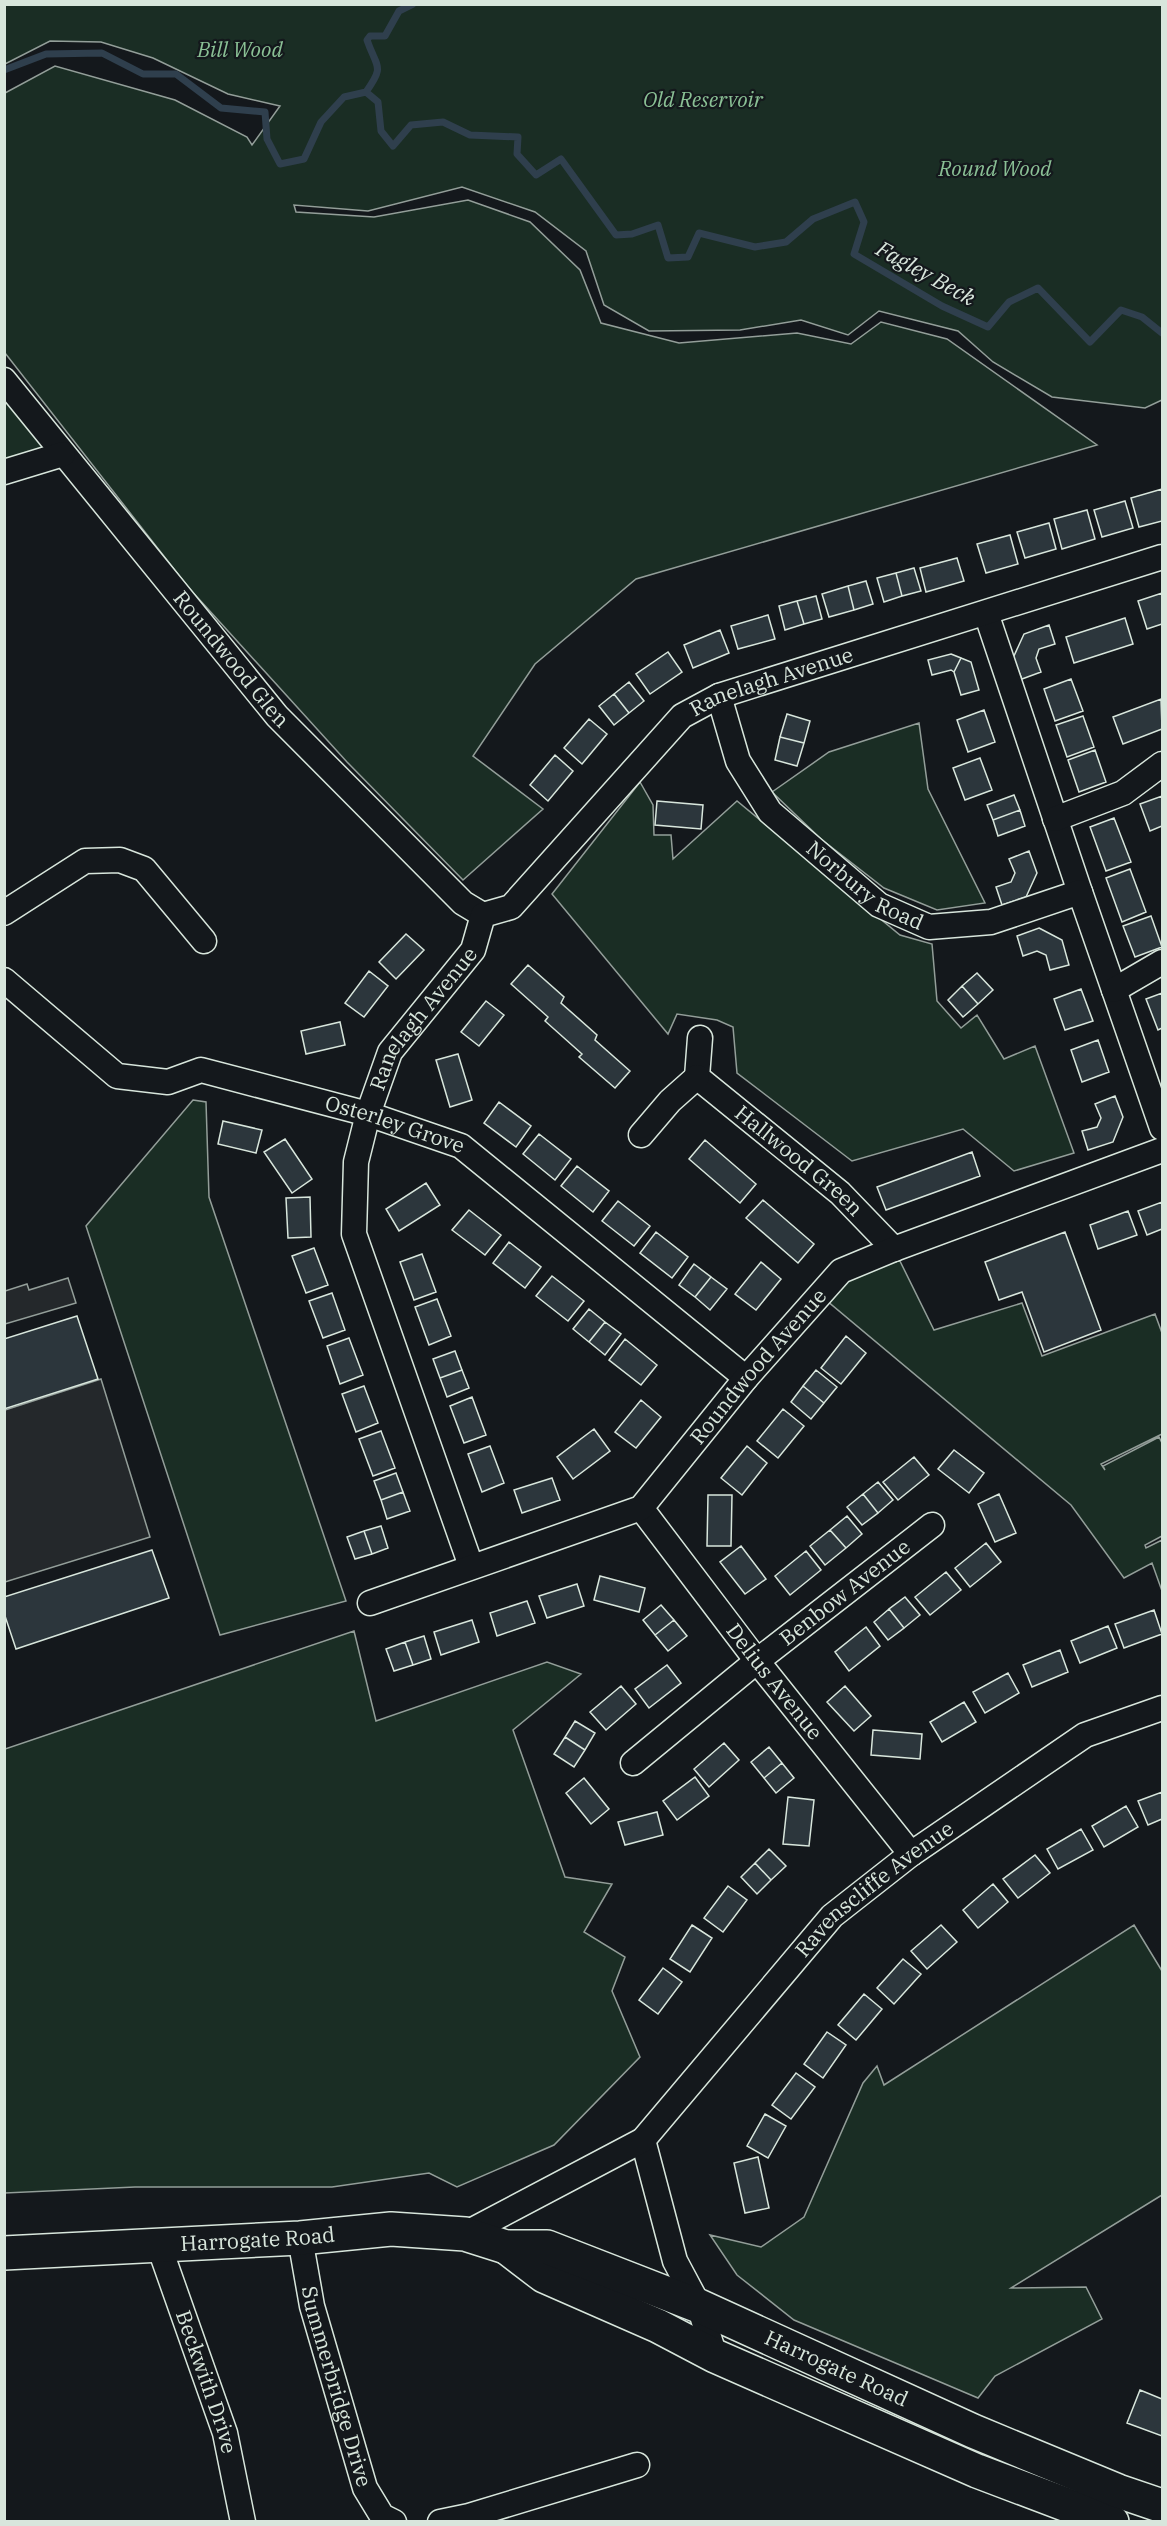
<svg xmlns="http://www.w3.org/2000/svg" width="1167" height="2526" font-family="'IBM Plex Serif',serif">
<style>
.green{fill:#1a2d24;stroke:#939e99;stroke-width:1.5}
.parking{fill:#24282b;stroke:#939e99;stroke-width:1.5}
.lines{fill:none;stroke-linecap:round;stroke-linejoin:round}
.stream{stroke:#2f3f4d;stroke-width:7}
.building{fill:#2c363c;stroke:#d8e6dc;stroke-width:1.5}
.minor-casing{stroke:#d8e6dc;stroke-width:27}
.highway-casing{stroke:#d8e6dc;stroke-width:36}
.minor{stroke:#14181c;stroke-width:24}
.highway{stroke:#14181c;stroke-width:33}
.labels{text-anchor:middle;stroke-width:4.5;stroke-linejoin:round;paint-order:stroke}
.park-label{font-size:21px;font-style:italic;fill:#8ac095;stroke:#14181c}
.street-label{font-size:21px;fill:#d8e6dc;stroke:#14181c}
.water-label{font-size:22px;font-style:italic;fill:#d8e6dc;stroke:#14181c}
</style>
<rect width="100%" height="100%" fill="#14181c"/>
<!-- green -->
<path class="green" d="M5,4L1162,5V400L1145,408L1052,397L993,362L958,331L879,311L848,335L801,320L740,330L649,331L604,305L586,251L535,212L462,187L368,211L294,205L296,212L374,217L468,200L530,222L580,270L601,323L679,343L797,333L851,344L881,322L947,339L1097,445L636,579L535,664L473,756L543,809L463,880L347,762L188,587L5,353V93L55,66L175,100L247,137L252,145L280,106L228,94L153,58L101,42L50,41L5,64Z
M4,380L63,454L5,472Z
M919,723L928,789L985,903L937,910L884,888L821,839L772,792L829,752Z
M640,782L653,805L654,835H671L673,859L737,801L900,935L932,944L937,1001L961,1028L977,1015L1004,1059L1035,1046L1074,1153L1014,1171L963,1129L852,1161L737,1073L733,1027L717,1020L677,1014L668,1034L552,894Z
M193,1100L206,1102L209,1197L346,1601L220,1635L86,1226Z
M894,1249L934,1330L1022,1303L1042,1356L1155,1314L1162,1333V1434L1101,1464L1105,1470L1103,1466L1159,1437L1162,1443V1536L1145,1545L1146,1548L1162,1540V1591L1152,1563L1124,1578L1071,1505L820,1295Z
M354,1631L376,1721L547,1662L581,1674L513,1730L565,1877L612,1884L584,1932L625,1957L612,1991L640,2057L554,2145L457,2187L429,2173L332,2187H135L5,2193V1749Z
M1134,1925L1162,1971V2195L1011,2288L1086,2287L1102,2319L995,2376L978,2398L794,2320L737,2275L710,2235L761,2247L804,2217L863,2083L877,2066L884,2085Z"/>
<!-- parking -->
<path class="parking" d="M68,1278L76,1303L5,1324V1291L27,1284L29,1290Z
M101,1379L150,1537L5,1582V1410Z"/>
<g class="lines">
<!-- stream -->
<path class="stream" d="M4,70L46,54L102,53L143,74H176L221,108L265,112L267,139L280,164L304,159L321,122L344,97L366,92L378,102L381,131L393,146L411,125L443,122L470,135L518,137L517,154L536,175L561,159L616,235L632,234L658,225L668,258L688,257L699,233L755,247L786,242L813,219L855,202L864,222L854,254L942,306L988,327L1009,302L1038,288L1090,342L1121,310L1142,317L1162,333
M366,92C385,65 377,69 367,40L370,36H385L399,11L413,4"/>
</g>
<!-- building -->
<path class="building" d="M1162,489V521L1139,527L1131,498Z
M1125,501L1133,528L1102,537L1094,510Z
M1087,510L1095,539L1062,549L1054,519Z
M1049,523L1056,549L1025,558L1017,532Z
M1010,535L1018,564L986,573L977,544Z
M957,558L964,581L926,592L920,568Z
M914,568L921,591L902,596L896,573Z
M896,573L902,596L884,602L877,578Z
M866,581L873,604L854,610L848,586Z
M848,586L854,610L829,617L822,594Z
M1162,593V624L1147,629L1138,601Z
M816,596L822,619L804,624L797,601Z
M797,601L804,624L785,630L779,606Z
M768,615L775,639L738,649L731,626Z
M1125,618L1133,644L1074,663L1066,637Z
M1049,625L1055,644L1039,649L1036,658L1041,672L1022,679L1013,658L1024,634Z
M720,630L729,653L693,668L684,645Z
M668,652L682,672L650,694L636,674Z
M951,654L961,658L954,672L951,670L932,675L928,660Z
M961,658L971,662L979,690L961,695L954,672Z
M1071,679L1083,711L1055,721L1044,689Z
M629,682L644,701L629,713L614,694Z
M614,694L629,713L614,725L599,706Z
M1161,699L1162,729L1123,744L1113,717Z
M984,710L995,742L968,752L957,720Z
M787,714L810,721L804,743L780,737Z
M1083,716L1094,747L1067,757L1056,725Z
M589,719L607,734L582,764L564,748Z
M780,737L804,743L797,766L775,760Z
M1095,750L1106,782L1079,792L1068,760Z
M555,755L573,771L548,801L530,785Z
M980,758L992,790L965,800L953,768Z
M1014,795L1020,810L993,820L987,805Z
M1162,796V826L1150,831L1140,804Z
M657,801L703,805L701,829L655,825Z
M1020,810L1025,826L998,836L993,820Z
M1114,818L1131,862L1106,871L1090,827Z
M1029,851L1037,873L1026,897L1002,905L996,887L1011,882L1015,873L1009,859Z
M1130,869L1146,912L1122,922L1106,878Z
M1151,916L1162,947L1135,957L1123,926Z
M1039,928L1062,940L1069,965L1050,970L1046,955L1037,951L1023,956L1017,936Z
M406,934L424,950L396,979L379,962Z
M528,965L564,997L561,1003L597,1035L595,1040L630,1071L615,1088L579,1057L582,1054L545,1021L548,1017L511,984Z
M369,971L388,986L364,1017L345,1003Z
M977,973L993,990L978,1004L962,986Z
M962,986L978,1004L963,1017L948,1000Z
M1081,989L1093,1021L1065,1030L1054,999Z
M1162,993V1028L1158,1030L1146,999Z
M486,1001L504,1015L479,1046L461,1032Z
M340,1022L345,1045L306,1054L301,1031Z
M1098,1040L1109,1072L1082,1082L1071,1050Z
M458,1054L472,1100L450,1107L436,1060Z
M1115,1096L1123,1117L1113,1142L1088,1150L1082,1131L1097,1127L1101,1118L1095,1104Z
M499,1102L531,1126L516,1147L484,1123Z
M223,1121L262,1130L256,1153L218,1144Z
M539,1134L571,1159L555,1180L523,1154Z
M285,1139L312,1179L292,1193L264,1152Z
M705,1140L756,1184L740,1203L689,1159Z
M972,1152L980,1176L886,1210L877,1187Z
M577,1166L609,1191L593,1212L561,1186Z
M426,1183L440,1205L399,1231L386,1209Z
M310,1197L311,1237L288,1238L286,1198Z
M763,1200L814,1244L798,1263L746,1218Z
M618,1201L650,1226L634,1246L602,1221Z
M1162,1202V1229L1147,1235L1138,1211Z
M469,1210L501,1235L485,1255L452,1230Z
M1128,1211L1137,1235L1098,1249L1090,1225Z
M656,1232L688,1257L672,1278L640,1253Z
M1065,1232L1101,1330L1044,1352L1022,1292L999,1300L985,1262Z
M509,1242L541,1267L525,1288L493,1263Z
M314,1248L328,1285L306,1293L292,1256Z
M422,1254L436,1292L414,1300L400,1262Z
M761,1262L781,1279L756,1310L735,1294Z
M694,1264L711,1277L695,1297L679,1285Z
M552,1276L584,1301L568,1321L536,1296Z
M711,1277L727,1289L710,1310L695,1297Z
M332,1293L345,1330L323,1338L309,1301Z
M437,1299L451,1336L429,1345L415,1307Z
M589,1309L605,1322L589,1342L573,1329Z
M77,1316L98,1379L4,1409V1339Z
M605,1322L621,1334L605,1355L589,1342Z
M846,1336L866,1353L841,1384L821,1368Z
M349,1338L363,1375L340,1384L327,1346Z
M625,1339L657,1365L641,1385L609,1360Z
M455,1351L462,1370L440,1378L433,1359Z
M462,1370L469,1388L447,1397L440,1378Z
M816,1370L837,1387L824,1403L803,1386Z
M364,1386L378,1423L356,1432L342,1394Z
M803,1386L824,1403L811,1419L791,1402Z
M472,1397L486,1435L464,1443L450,1406Z
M641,1400L661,1417L636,1448L615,1432Z
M783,1409L804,1426L778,1458L757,1441Z
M594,1429L610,1451L573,1479L557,1457Z
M381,1431L395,1468L373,1476L359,1439Z
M490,1446L504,1483L482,1492L468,1454Z
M747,1446L767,1463L742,1495L721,1478Z
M954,1450L984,1473L969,1493L938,1469Z
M914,1457L929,1475L898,1500L883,1482Z
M396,1473L403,1492L381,1500L374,1481Z
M552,1478L560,1500L522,1513L514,1490Z
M878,1482L893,1500L878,1513L863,1494Z
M403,1492L410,1511L387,1519L381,1500Z
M863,1494L878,1513L862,1525L847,1507Z
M999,1494L1016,1533L995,1542L978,1504Z
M708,1495H732L731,1546H707Z
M847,1516L862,1534L846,1548L830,1530Z
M381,1526L388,1548L372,1554L364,1531Z
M830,1530L846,1548L825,1565L810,1546Z
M364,1531L372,1554L355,1559L347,1537Z
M986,1543L1001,1562L970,1587L955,1568Z
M741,1546L766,1579L745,1594L720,1562Z
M152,1550L169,1598L16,1649L4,1613V1597Z
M806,1551L821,1570L790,1595L775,1576Z
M946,1572L961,1590L930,1615L915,1597Z
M600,1576L645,1588L639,1612L594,1600Z
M577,1584L584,1606L547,1618L539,1596Z
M905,1597L920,1615L904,1628L889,1609Z
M527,1601L535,1623L497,1636L490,1613Z
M661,1605L674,1620L655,1635L643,1620Z
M889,1609L904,1628L888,1640L874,1622Z
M1154,1610L1162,1634L1124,1648L1115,1624Z
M472,1620L479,1642L441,1655L434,1632Z
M674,1620L687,1636L668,1651L655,1635Z
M1108,1626L1117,1648L1080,1663L1071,1641Z
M866,1627L880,1646L849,1671L835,1652Z
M424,1636L431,1659L413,1665L405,1642Z
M405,1642L413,1665L394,1671L386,1649Z
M1060,1650L1068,1672L1032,1687L1023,1665Z
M667,1665L681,1683L649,1708L635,1689Z
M1008,1673L1019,1693L985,1713L973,1692Z
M621,1686L636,1704L606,1730L590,1712Z
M845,1686L871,1716L854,1731L827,1702Z
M964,1702L976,1722L942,1742L930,1722Z
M575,1721L595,1733L585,1750L565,1737Z
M873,1730L922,1734L920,1759L871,1755Z
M565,1737L585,1750L574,1767L554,1754Z
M724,1743L739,1760L709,1787L694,1769Z
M769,1747L782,1763L764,1778L751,1762Z
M782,1763L794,1778L776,1793L764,1778Z
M695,1777L709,1796L677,1820L663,1801Z
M584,1778L609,1809L591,1824L566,1793Z
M1162,1792V1819L1148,1825L1138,1801Z
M788,1797L814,1800L809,1846L783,1844Z
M1126,1806L1138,1827L1104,1847L1092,1826Z
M657,1812L663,1835L625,1845L618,1822Z
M1081,1829L1093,1850L1058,1869L1047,1849Z
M769,1849L786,1866L771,1880L755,1863Z
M1035,1855L1050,1873L1018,1898L1003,1879Z
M755,1863L771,1880L757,1894L741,1877Z
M993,1884L1008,1902L978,1928L963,1910Z
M728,1886L747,1900L723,1932L704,1918Z
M692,1925L712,1938L690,1972L670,1959Z
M941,1925L957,1942L927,1969L911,1951Z
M903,1959L921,1974L894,2004L877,1988Z
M663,1968L682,1982L658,2014L639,2000Z
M864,1994L882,2009L856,2040L838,2025Z
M827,2032L846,2045L823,2078L804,2064Z
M796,2073L815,2087L791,2119L772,2105Z
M765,2114L786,2126L768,2158L747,2146Z
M758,2157L769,2208L745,2213L734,2163Z
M1140,2390L1162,2399V2436L1127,2423Z"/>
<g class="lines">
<!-- minor casing -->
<g class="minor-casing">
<g id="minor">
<path id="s1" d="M4,380L277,716L463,903L483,915"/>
<path d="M4,472L63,454"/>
<path d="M986,613L1080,892"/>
<path id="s2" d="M719,696L738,761L770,812L879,905L929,927L991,922L1080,892L1162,1128"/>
<path d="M1055,819L1123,793L1162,764"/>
<path d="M4,913L85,861L120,860L144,869L204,941"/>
<path id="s3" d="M4,980L117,1076L168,1082L201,1070L368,1114L461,1146L746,1378"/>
<path d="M1114,990L1162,962"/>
<path id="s4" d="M700,1038L697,1077L840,1193L894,1249"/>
<path d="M641,1135L670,1101L697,1077"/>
<path id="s5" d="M641,1508L757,1661L911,1854"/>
<path id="s6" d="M471,1566L354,1234L356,1162L368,1114L390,1052L473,950L483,915L511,907L682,716L719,696L1162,557"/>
<path id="s7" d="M370,1603L641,1508L746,1378L841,1271L894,1249L1162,1150"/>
<path id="s8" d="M633,1763L757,1661L932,1525"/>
<path d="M643,2140L675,2261L699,2306L715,2356"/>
<path id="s9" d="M465,2234L643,2140L832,1916L911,1854L1085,1735L1162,1708"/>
<path id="s10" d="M300,2238L312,2306L365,2488L382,2516L394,2522"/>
<path id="s11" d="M159,2246L225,2433L243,2522"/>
<path d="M440,2522L469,2516L637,2465"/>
</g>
</g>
<!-- highway casing -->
<g class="highway-casing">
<g id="highway">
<path d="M506,2247L544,2276L658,2326L715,2356L977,2471L1112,2522"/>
<path id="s12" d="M4,2253L300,2238L391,2229L465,2234L506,2247H547L699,2306L973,2431L1118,2491L1162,2506"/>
</g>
</g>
<!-- minor -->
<use href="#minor" class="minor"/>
<!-- highway -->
<use href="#highway" class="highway"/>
</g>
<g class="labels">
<!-- park labels -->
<g class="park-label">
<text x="240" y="57">Bill Wood</text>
<text x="703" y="107">Old Reservoir</text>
<text x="995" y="176">Round Wood</text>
</g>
<!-- street labels -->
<g class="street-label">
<text dy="7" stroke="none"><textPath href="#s1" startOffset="360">Roundwood Glen</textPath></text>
<text dy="7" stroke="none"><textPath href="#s6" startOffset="1089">Ranelagh Avenue</textPath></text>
<text dy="7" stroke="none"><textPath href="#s2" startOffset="249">Norbury Road</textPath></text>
<text dy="7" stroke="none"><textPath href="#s6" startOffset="585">Ranelagh Avenue</textPath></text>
<text dy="7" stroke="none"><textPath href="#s3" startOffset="436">Osterley Grove</textPath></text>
<text dy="7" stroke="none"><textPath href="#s4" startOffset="171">Hallwood Green</textPath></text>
<text dy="7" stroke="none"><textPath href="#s7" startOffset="471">Roundwood Avenue</textPath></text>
<text dy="7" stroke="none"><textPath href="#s8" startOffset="272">Benbow Avenue</textPath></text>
<text dy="7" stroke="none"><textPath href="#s5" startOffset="219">Delius Avenue</textPath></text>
<text dy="7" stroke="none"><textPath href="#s9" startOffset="544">Ravenscliffe Avenue</textPath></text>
<text dy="7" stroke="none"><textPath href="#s12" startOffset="254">Harrogate Road</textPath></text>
<text dy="7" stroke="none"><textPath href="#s12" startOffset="860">Harrogate Road</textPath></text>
<text dy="7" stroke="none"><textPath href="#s11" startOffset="144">Beckwith Drive</textPath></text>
<text dy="7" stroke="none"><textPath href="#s10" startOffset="153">Summerbridge Drive</textPath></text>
</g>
<!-- water labels -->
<g class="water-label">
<text transform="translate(926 273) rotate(29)" y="8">Fagley Beck</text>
</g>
</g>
<!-- border -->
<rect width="1167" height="2526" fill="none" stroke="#d8e6dc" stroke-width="12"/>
</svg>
